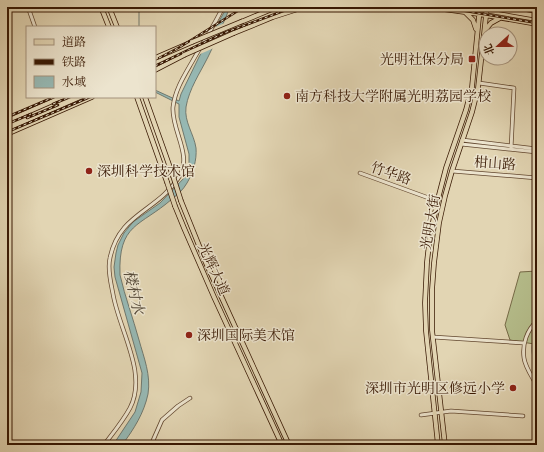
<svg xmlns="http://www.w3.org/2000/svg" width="544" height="452" font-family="'Libre Caslon Text','Noto Serif SC',serif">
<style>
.green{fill:#b5bd8b;stroke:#766a47}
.water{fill:#96b8b3;stroke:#70786d}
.pier{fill:#e2d5b3}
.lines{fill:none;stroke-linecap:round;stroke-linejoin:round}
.stream{stroke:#70786d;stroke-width:1}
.minor-casing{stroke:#62472f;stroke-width:4.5}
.major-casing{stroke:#381803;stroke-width:5.5}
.minor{stroke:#ece4ce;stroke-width:3}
.major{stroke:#e2d5b3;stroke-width:4}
.rail-casing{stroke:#381803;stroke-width:2.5}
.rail{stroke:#ece4ce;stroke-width:1;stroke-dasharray:3;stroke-linecap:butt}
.major-bridge-casing{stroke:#381803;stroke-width:5.5;stroke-linecap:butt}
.major-bridge{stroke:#e2d5b3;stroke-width:4}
.poi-dot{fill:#8f2418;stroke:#ece4ce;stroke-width:1.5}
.labels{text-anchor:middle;stroke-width:3;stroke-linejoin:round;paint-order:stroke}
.poi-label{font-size:14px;fill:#381803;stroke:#ece4ce;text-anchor:start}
.street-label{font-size:14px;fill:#381803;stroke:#ece4ce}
.water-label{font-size:15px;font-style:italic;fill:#544838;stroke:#ece4ce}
</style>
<rect width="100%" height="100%" fill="#e2d5b3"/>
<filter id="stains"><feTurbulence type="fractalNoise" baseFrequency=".005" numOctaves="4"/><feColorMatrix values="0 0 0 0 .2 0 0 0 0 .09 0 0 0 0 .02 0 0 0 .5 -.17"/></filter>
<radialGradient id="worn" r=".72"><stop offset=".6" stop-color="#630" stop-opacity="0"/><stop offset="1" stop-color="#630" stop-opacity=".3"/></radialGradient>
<!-- green -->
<path class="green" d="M537,271V367L534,356V344L510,340L505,325L520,272Z"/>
<!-- water -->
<path class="water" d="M227,7H230C223,24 216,41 208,57C200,73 189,89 186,107C184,122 194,134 196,148C197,160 193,173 187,183C183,190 178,194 172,199C140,227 118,223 120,275C125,297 133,318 139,340C144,358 151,375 148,394C144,413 134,429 122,445H113L135,412L141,392L142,373L115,277L114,267L116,253L118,245L124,233L133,222L160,203L186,176L189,167V154L179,117V104L155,92V90L179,101L181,94L199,57Z"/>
<!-- pier -->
<path class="pier" d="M225,23L214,48L198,55L213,28Z"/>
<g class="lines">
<!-- stream -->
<path class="stream" d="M139,27V7
M537,333C528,345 533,359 537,372"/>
<!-- minor casing -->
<g class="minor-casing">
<path id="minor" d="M28,7L35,27
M479,83L514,88L511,149
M462,140L537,149
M461,144L537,152
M452,171L537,178
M360,173L437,201
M537,321C527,330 522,344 524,358C525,367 533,378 537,386
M433,337L524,343
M421,415L451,411L523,416
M104,445C113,433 123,421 130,408C148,373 119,330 113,294C111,283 107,269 110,258C119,213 157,212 179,177C193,155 171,130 173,107C175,90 184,76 192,62C202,44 214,26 223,7
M151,445L162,420L178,406L190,398"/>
</g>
<!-- major casing -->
<g class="major-casing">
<path id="major" d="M101,7L109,27
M109,7L117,27
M429,7L479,14L537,24
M486,7L537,16
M465,12L473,20L476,29
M241,22L277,7
M486,29L491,23L500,18
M234,33L273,17L304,7
M155,58L192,42
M155,70L184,55
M137,97L167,182
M145,97L173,176
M7,121L62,97
M7,134L92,97
M181,201L206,263L289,445
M175,206L184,228L214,297L282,445
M438,445L426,331L425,303L427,262L430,235L439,195L446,168L466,110L472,87L480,7
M445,445L432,330V290L434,263L439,223L445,196L452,171L472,112L478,88L487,7"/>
</g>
<!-- minor -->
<use href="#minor" class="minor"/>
<!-- major -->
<use href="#major" class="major"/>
<!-- rail casing -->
<g class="rail-casing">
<path id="rail" d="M442,7L537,23
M159,58L180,47L244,7
M155,66L224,33L294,7
M53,104L70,97
M7,117L54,97
M27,118L58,105
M7,124L31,114
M7,132L90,97"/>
</g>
<!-- rail -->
<use href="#rail" class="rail"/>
<!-- major-bridge casing -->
<g class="major-bridge-casing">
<path id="major-bridge" d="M192,42L243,21
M184,55L234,33
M173,176L181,201
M167,182L175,206"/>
</g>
<!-- major-bridge -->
<use href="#major-bridge" class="major-bridge"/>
</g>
<!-- markers -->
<g class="poi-dot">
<rect x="468" y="55" width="8" height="8" rx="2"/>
<circle cx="287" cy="96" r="4"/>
<circle cx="89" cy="171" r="4"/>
<circle cx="189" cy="335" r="4"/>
<circle cx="513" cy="388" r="4"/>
</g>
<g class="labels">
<!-- poi labels -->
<g class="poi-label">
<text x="464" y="64" text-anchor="end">光明社保分局</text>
<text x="295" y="101">南方科技大学附属光明荔园学校</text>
<text x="97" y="176">深圳科学技术馆</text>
<text x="197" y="340">深圳国际美术馆</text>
<text x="505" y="393" text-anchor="end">深圳市光明区修远小学</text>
</g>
<!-- street labels -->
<g class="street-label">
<text transform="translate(495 163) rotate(4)" y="5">柑山路</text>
<text transform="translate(391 173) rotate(19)" y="5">竹华路</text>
<text transform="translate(430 222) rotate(-80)" y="5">光明大街</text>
<text transform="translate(214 269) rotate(66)" y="5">光辉大道</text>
</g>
<!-- water labels -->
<g class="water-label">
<text transform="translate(134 292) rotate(77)" y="5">楼村水</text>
</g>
</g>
<!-- margin -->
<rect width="544" height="452" fill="none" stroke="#e2d5b3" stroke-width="24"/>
<rect x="8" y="8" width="528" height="436" fill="none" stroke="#381803" stroke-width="2"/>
<rect x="12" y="12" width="520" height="428" fill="none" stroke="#381803"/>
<!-- legend -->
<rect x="26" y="26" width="130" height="72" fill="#ece4ce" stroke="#a4927d"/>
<rect x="34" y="39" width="20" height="6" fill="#e2d5b3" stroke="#a4927d"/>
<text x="62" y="46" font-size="12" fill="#381803">道路</text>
<rect x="34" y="59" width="20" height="6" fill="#381803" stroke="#a4927d"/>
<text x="62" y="66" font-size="12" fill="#381803">铁路</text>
<rect x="34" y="76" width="20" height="12" fill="#96b8b3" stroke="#a4927d"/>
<text x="62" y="86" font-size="12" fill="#381803">水域</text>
<!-- north arrow -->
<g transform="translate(498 46) rotate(248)"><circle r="19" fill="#ece4ce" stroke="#a4927d"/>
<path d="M0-3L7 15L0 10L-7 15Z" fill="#8f2418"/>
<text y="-6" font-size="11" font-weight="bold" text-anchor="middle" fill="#381803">北</text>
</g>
<rect width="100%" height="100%" filter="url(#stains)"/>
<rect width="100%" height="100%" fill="url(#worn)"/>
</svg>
